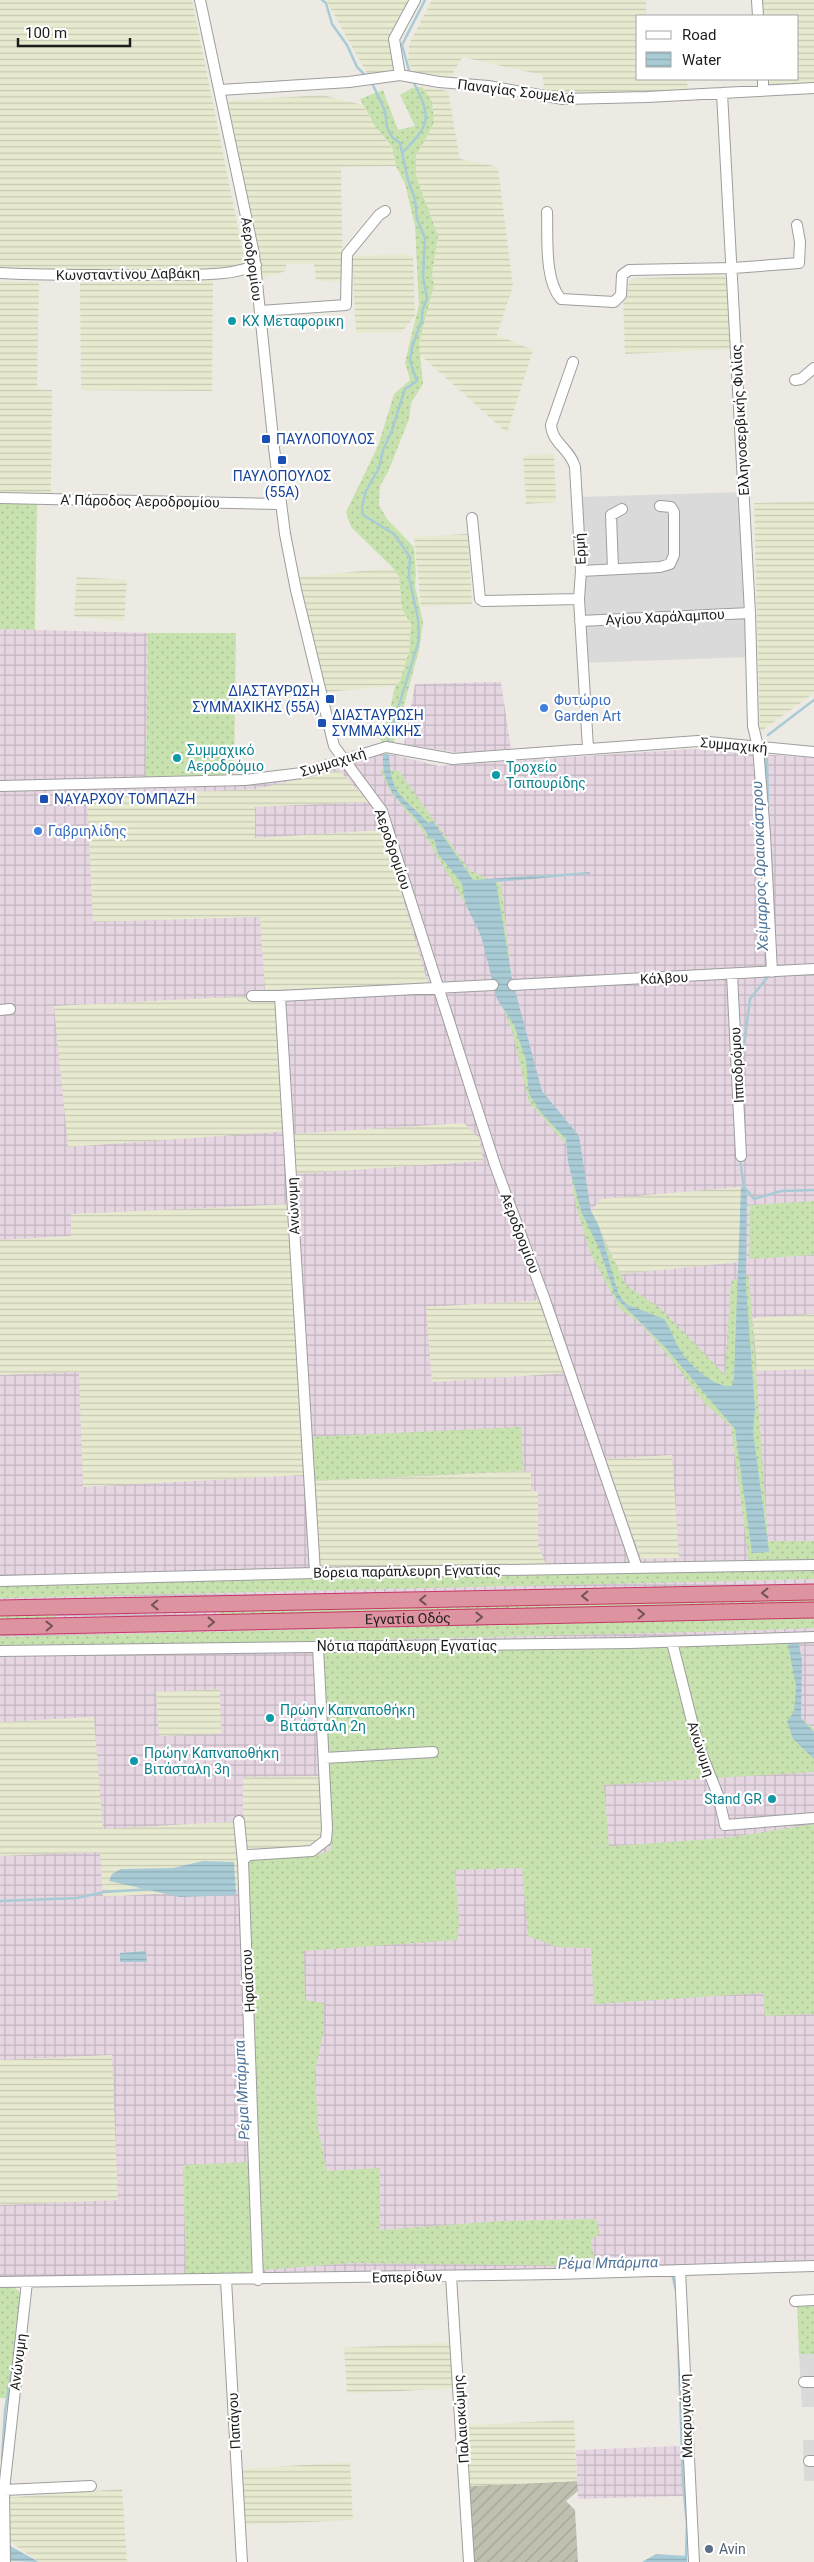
<svg xmlns="http://www.w3.org/2000/svg" width="814" height="2562" font-family="Roboto,sans-serif">
<style>
.residential{fill:#dbdada}
.industrial{fill:url(#industrial-grid)}
.construction{fill:url(#construction-furrows)}
.farmland{fill:url(#farmland-rules)}
.grass{fill:url(#grass-dots)}
.water{fill:url(#water-rules)}
.lines{fill:none;stroke-linecap:round;stroke-linejoin:round}
.stream{stroke:#a8cbd6;stroke-width:2.5}
.minor-casing{stroke:#9e9e9e;stroke-width:12}
.highway-casing{stroke:#c63666;stroke-width:17}
.minor{stroke:#fff;stroke-width:10}
.highway{stroke:#dd93a0;stroke-width:15}
.oneway{stroke:#735258}
.culture-dot{fill:#0f9aa8;stroke:#fff;stroke-width:2}
.transit-dot{fill:#1a4fb4;stroke:#fff;stroke-width:2}
.shop-dot{fill:#3f7fe0;stroke:#fff;stroke-width:2}
.service-dot{fill:#5c6f8a;stroke:#fff;stroke-width:2}
.labels{text-anchor:middle;stroke-width:4.5;stroke-linejoin:round;paint-order:stroke}
.street-label{font-size:14px;fill:#1d1d1d;stroke:#fff}
.culture-label{font-size:14px;fill:#0d838f;stroke:#fff;text-anchor:start}
.transit-label{font-size:14px;fill:#164399;stroke:#fff;text-anchor:start}
.shop-label{font-size:14px;fill:#366cbe;stroke:#fff;text-anchor:start}
.service-label{font-size:14px;fill:#4e5e75;stroke:#fff;text-anchor:start}
.water-label{font-size:15px;font-style:italic;fill:#50759b;stroke:#fff}
</style>
<defs>
<pattern id="industrial-grid" width="8" height="8" patternUnits="userSpaceOnUse" patternTransform="scale(1.25)"><rect width="8" height="8" fill="#e5d6e2"/><path d="M0 4h8M4 0v8" fill="none" stroke="#c4b7c1"/></pattern>
<pattern id="construction-furrows" width="10" height="10" patternUnits="userSpaceOnUse" patternTransform="scale(1.25)"><rect width="10" height="10" fill="#c0c0b0"/><path d="M-1 1l2-2M0 10L10 0M9 11l2-2" fill="none" stroke="#a5a597"/></pattern>
<pattern id="farmland-rules" width="6" height="5" patternUnits="userSpaceOnUse" patternTransform="scale(1.25)"><rect width="6" height="5" fill="#e8ead0"/><path d="M0 2.5h6" fill="none" stroke="#c7c8b2"/></pattern>
<pattern id="grass-dots" width="8" height="8" patternUnits="userSpaceOnUse" patternTransform="scale(1.25)"><rect width="8" height="8" fill="#c7e2ae"/><path d="M2 2h.1M6 6h.1" fill="none" stroke="#aac195" stroke-width="1.8" stroke-linecap="round"/></pattern>
<pattern id="water-rules" width="6" height="5" patternUnits="userSpaceOnUse" patternTransform="scale(1.25)"><rect width="6" height="5" fill="#a8cbd6"/><path d="M0 2.5h6" fill="none" stroke="#90aeb7"/></pattern>
</defs>
<rect width="100%" height="100%" fill="#edeae4"/>
<!-- residential -->
<path class="residential" d="M742,492L750,657L583,663L580,497Z
M799,2354H814V2407H802Z
M803,2440H814V2481H804Z"/>
<!-- industrial -->
<path class="industrial" d="M0,629L148,633L146,779L0,780Z
M501,682L511,749L460,753L404,744L415,684Z
M691,749L814,758V2262L288,2274L0,2277V791L180,788L257,784L313,776L380,755H394L439,766Z
M681,2446L683,2496L578,2499L576,2450Z"/>
<!-- construction -->
<path class="construction" d="M577,2481L578,2491L566,2501L575,2510L578,2562H471L469,2486Z"/>
<!-- farmland -->
<path class="farmland" d="M0,0H192L245,262L242,268L189,271H0Z
M326,0H408L403,15L390,32L398,72L368,75Z
M432,0H646V16H638V79H687L688,91L569,96L545,93L542,75L462,57L450,79L415,74L408,62L409,44Z
M761,0H814V82L767,85V79H798V16H762Z
M422,87L448,91L460,159L498,167L513,286L497,335L533,350L507,433L419,354V343L434,285L432,274L438,236L416,176V156L434,123L432,101Z
M322,95L363,105L375,126L392,148L396,166L341,167L343,282L316,281L314,264H286V271L262,278L228,101Z
M405,254L413,256L415,316L402,332L356,333L352,256Z
M722,274L728,280L732,349L625,354L623,297L631,279Z
M213,278L212,391L81,390L80,283Z
M0,281L39,282L37,389L52,390L51,495L0,494Z
M554,454L556,502L526,504L523,455Z
M814,501V693L760,732L754,503Z
M468,534L472,604L421,607L414,537Z
M393,568L399,577L402,609L411,624L409,652L400,681L395,686L325,692L298,577Z
M77,577L127,580L124,621L74,617Z
M339,770L369,802L255,807V838L383,830L428,984L265,990L260,917L93,922L87,796L256,789Z
M252,996H280L289,1131L68,1147L54,1006Z
M464,1123L479,1138L483,1161L294,1174L291,1134Z
M741,1187L740,1262L621,1274L591,1211L601,1199Z
M294,1204L305,1475L83,1487L79,1372L0,1375V1240L71,1236V1214Z
M545,1300L569,1373L432,1382L426,1307Z
M814,1314V1369L757,1371L753,1318Z
M672,1455L679,1558L641,1559L606,1459Z
M531,1471V1491H538V1545L548,1569L315,1573L312,1481Z
M220,1689L221,1734L159,1736L156,1692Z
M94,1717L103,1829L243,1821V1777L319,1776L323,1817L322,1838L313,1847L237,1852L239,1889L103,1897L100,1852L0,1856V1722Z
M112,2055L118,2200L0,2205V2060Z
M452,2342L455,2388L347,2394L344,2348Z
M574,2420L577,2481L469,2486L467,2425Z
M350,2462L353,2520L245,2525L242,2469Z
M122,2489L127,2562H39L5,2538L2,2498Z"/>
<!-- grass -->
<path class="grass" d="M422,87L432,101L434,123L416,156V176L438,236L432,274L434,285L419,343L423,384L411,403L409,419L388,472L380,486L379,505L387,519L414,547L416,574L415,586L423,622L419,650L394,742L384,744L379,738L388,719L395,686L400,681L409,652L411,624L402,609L399,577L393,568L351,527L346,512L378,446L394,394L410,380L405,362L419,305L415,226L405,184L396,166L392,147L375,126L360,99L383,90L398,130L415,126L400,95L412,88Z
M0,503L37,504L35,630L0,629Z
M148,633H236L234,776L146,779Z
M380,769L399,771L470,871L501,884L512,982L541,1093L579,1143L587,1206L626,1285L660,1308L725,1375L731,1281L749,1275L768,1541H814V1562H749L731,1426L705,1404L676,1365L640,1323L620,1309L590,1252L576,1206L566,1144L529,1102L512,1030L493,984L484,936L422,830L390,791Z
M814,1201V1255L749,1259L750,1205Z
M521,1427L523,1471L312,1481L310,1437Z
M814,1568V1579L0,1598V1585Z
M814,1599V1604L219,1616V1612Z
M55,1615V1619L0,1620V1616Z
M814,1617V1628L735,1631L0,1649V1637Z
M787,1639L796,1644L799,1716L814,1729V1772L604,1785L609,1846L571,1849L726,1838L814,1824V2014L765,2016L763,1993L594,2004L591,1948L557,1947L528,1936L522,1868L455,1870L459,1922L457,1940L304,1951L305,2000L324,2003V2029L315,2072L318,2128L327,2171L380,2168V2230L500,2221L596,2219L600,2233L591,2240L595,2266L352,2263L264,2270L247,1862L249,1859L321,1854L331,1850L323,1654L328,1650Z
M251,2162L255,2274H186L183,2165Z
M13,2286L21,2293L10,2398H0V2287Z
M814,2300V2354H799L797,2301Z"/>
<!-- water -->
<path class="water" d="M383,754H389C391,799 403,794 428,823L433,821L473,880L590,872V874L496,882L512,979L542,1091L579,1136L591,1211L599,1226L618,1293L626,1304L664,1319C671,1329 674,1340 680,1350C688,1364 716,1389 732,1386L734,1377L741,1187L747,1188L746,1287L755,1409L753,1432L769,1552L752,1553L735,1429L665,1347L616,1298L600,1251L581,1211L568,1162L566,1139L542,1114L529,1094L526,1060L514,1025L497,999L481,936L465,903L462,883L438,854L434,839H430C414,806 380,799 383,754Z
M798,1638L802,1661L801,1718L814,1732V1759L793,1739L787,1721L794,1712L796,1686L787,1639Z
M203,1861L234,1862L236,1895L180,1897L109,1881L112,1874L121,1869L173,1868Z
M146,1951L147,1962H120V1953Z
M3,2542L39,2562L10,2561Z
M656,2554L687,2556V2562H642Z"/>
<g class="lines">
<!-- stream -->
<path class="stream" d="M322,0L326,3L332,24L347,45L357,67L367,77
M410,74L402,45L425,0
M372,83L385,111L387,127L392,137L400,143L408,180L415,199L417,219L425,238L423,276L427,299L422,311V320L412,347L410,361L417,381L405,389L391,433L383,450L379,468L366,491L362,507L363,515L394,534L410,557L409,577L418,619L419,640L387,744
M403,152C432,123 431,117 413,81
M768,735L814,700
M767,758L768,807
M771,850L772,879
M741,1070L750,999L770,974
M740,1158L744,1189
M747,1190L754,1199L781,1191L814,1190
M0,1901L77,1898L104,1892L153,1889
M672,2274L676,2290
M677,2306L683,2483L687,2524L686,2557
M2,2459L5,2411L13,2363"/>
<!-- minor casing -->
<g class="minor-casing">
<path id="minor" d="M200,0L254,254L274,448L285,534L296,590L334,746L382,811L495,1165L545,1300L637,1568
M757,0L758,16
M400,75L394,39L415,0
M763,79V91
M220,90L349,82L400,75L439,82L488,86L563,99L647,97L814,88
M722,93L750,613L753,726L758,747L765,835L772,972
M547,212C548,237 544,280 561,299L614,302L621,295L622,275L629,270L733,268L799,263L800,242L797,225
M0,273C55,276 110,275 165,275C194,274 229,277 256,265
M260,311L346,305L347,254L379,215L385,211
M573,362L551,425C552,443 571,450 575,467L581,571L579,599L588,748
M795,380L801,379L814,368
M0,498L280,504
M472,518L480,599L483,601L579,599
M613,569L611,515L622,509
M581,571L660,567L670,564L674,555V512L671,507L660,506
M580,621L750,613
M0,786L245,780L302,773L386,747L453,759L698,741L814,752
M732,974L741,1156
M513,985L814,969
M252,996H280
M0,1010L10,1009
M315,1573L280,996L493,985
M0,1581L315,1573L814,1565
M672,1642L698,1745L718,1795L725,1825L814,1818
M0,1651L630,1643L814,1637
M324,1758L433,1752
M239,1821L243,1862
M680,2270L694,2562
M451,2276L469,2562
M226,2280L242,2562
M258,2280L243,1860L249,1855L312,1851L326,1840L327,1828L318,1647
M0,2282L556,2274L814,2266
M795,2301L814,2300
M804,2382H814
M809,2461H814
M4,2490L91,2486
M5,2562L4,2490L27,2282"/>
</g>
<!-- highway casing -->
<g class="highway-casing">
<g id="highway">
<path d="M0,1608L814,1592"/>
<path id="s1" d="M0,1627L814,1610"/>
</g>
</g>
<!-- minor -->
<use href="#minor" class="minor"/>
<!-- highway -->
<use href="#highway" class="highway"/>
</g>
<!-- one-way arrows -->
<defs><path id="oneway-chevron" d="M-2-3.5L2.5 0L-2 3.5" fill="none" stroke-width="1.6" stroke-linecap="round" stroke-linejoin="round" transform="scale(1.25)"/></defs>
<g class="oneway">
<use href="#oneway-chevron" transform="translate(765 1593) rotate(179)"/>
<use href="#oneway-chevron" transform="translate(585 1596) rotate(179)"/>
<use href="#oneway-chevron" transform="translate(423 1600) rotate(179)"/>
<use href="#oneway-chevron" transform="translate(155 1605) rotate(179)"/>
<use href="#oneway-chevron" transform="translate(641 1614) rotate(-1)"/>
<use href="#oneway-chevron" transform="translate(479 1617) rotate(-1)"/>
<use href="#oneway-chevron" transform="translate(211 1622) rotate(-1)"/>
<use href="#oneway-chevron" transform="translate(49 1626) rotate(-1)"/>
</g>
<!-- markers -->
<g class="culture-dot">
<circle cx="232" cy="321" r="5"/>
<circle cx="177" cy="758" r="5"/>
<circle cx="496" cy="775" r="5"/>
<circle cx="270" cy="1718" r="5"/>
<circle cx="134" cy="1761" r="5"/>
<circle cx="772" cy="1799" r="5"/>
</g>
<g class="transit-dot">
<rect x="261" y="434" width="10" height="10" rx="2.5"/>
<rect x="277" y="455" width="10" height="10" rx="2.5"/>
<rect x="325" y="694" width="10" height="10" rx="2.5"/>
<rect x="317" y="718" width="10" height="10" rx="2.5"/>
<rect x="39" y="794" width="10" height="10" rx="2.5"/>
</g>
<g class="shop-dot">
<circle cx="544" cy="708" r="5"/>
<circle cx="38" cy="831" r="5"/>
</g>
<circle class="service-dot" cx="709" cy="2549" r="5"/>
<g class="labels">
<!-- street labels -->
<g class="street-label">
<text transform="translate(516 91) rotate(7)" y="5">Παναγίας Σουμελά</text>
<text transform="translate(252 259) rotate(82)" y="5">Αεροδρομίου</text>
<text transform="translate(128 274) rotate(-1)" y="5">Κωνσταντίνου Δαβάκη</text>
<text transform="translate(740 420) rotate(-93)" y="5">Ελληνοσερβικής Φιλίας</text>
<text transform="translate(140 501) rotate(1)" y="5">Α' Πάροδος Αεροδρομίου</text>
<text transform="translate(580 549) rotate(-93)" y="5">Ερμή</text>
<text transform="translate(665 617) rotate(-3)" y="5">Αγίου Χαράλαμπου</text>
<text transform="translate(734 745) rotate(5)" y="5">Συμμαχική</text>
<text transform="translate(333 762) rotate(-17)" y="5">Συμμαχική</text>
<text transform="translate(393 849) rotate(71)" y="5">Αεροδρομίου</text>
<text transform="translate(664 978) rotate(-3)" y="5">Κάλβου</text>
<text transform="translate(737 1065) rotate(-93)" y="5">Ιπποδρόμου</text>
<text transform="translate(293 1206) rotate(-93)" y="5">Ανώνυμη</text>
<text transform="translate(520 1233) rotate(69)" y="5">Αεροδρομίου</text>
<text transform="translate(407 1571) rotate(-1)" y="5">Βόρεια παράπλευρη Εγνατίας</text>
<text dy="5" stroke="none"><textPath href="#s1" startOffset="408">Εγνατία Οδός</textPath></text>
<text x="407" y="1651">Νότια παράπλευρη Εγνατίας</text>
<text transform="translate(701 1749) rotate(72)" y="5">Ανώνυμη</text>
<text transform="translate(248 1981) rotate(-93)" y="5">Ηφαίστου</text>
<text transform="translate(407 2277) rotate(-1)" y="5">Εσπερίδων</text>
<text transform="translate(18 2362) rotate(-83)" y="5">Ανώνυμη</text>
<text transform="translate(686 2416) rotate(-92)" y="5">Μακρυγιάννη</text>
<text transform="translate(461 2419) rotate(-94)" y="5">Παλαιοκώμης</text>
<text transform="translate(234 2421) rotate(-93)" y="5">Παπάγου</text>
</g>
<!-- culture labels -->
<g class="culture-label">
<text x="242" y="326">ΚΧ Μεταφορικη</text>
<text x="187" y="755">Συμμαχικό<tspan x="187" dy="16">Αεροδρόμιο</tspan></text>
<text x="506" y="772">Τροχείο<tspan x="506" dy="16">Τσιπουρίδης</tspan></text>
<text x="280" y="1715">Πρώην Καπναποθήκη<tspan x="280" dy="16">Βιτάσταλη 2η</tspan></text>
<text x="144" y="1758">Πρώην Καπναποθήκη<tspan x="144" dy="16">Βιτάσταλη 3η</tspan></text>
<text x="762" y="1804" text-anchor="end">Stand GR</text>
</g>
<!-- transit labels -->
<g class="transit-label">
<text x="276" y="444">ΠΑΥΛΟΠΟΥΛΟΣ</text>
<text x="282" y="481" text-anchor="middle">ΠΑΥΛΟΠΟΥΛΟΣ<tspan x="282" dy="16">(55Α)</tspan></text>
<text x="320" y="696" text-anchor="end">ΔΙΑΣΤΑΥΡΩΣΗ<tspan x="320" dy="16">ΣΥΜΜΑΧΙΚΗΣ (55Α)</tspan></text>
<text x="332" y="720">ΔΙΑΣΤΑΥΡΩΣΗ<tspan x="332" dy="16">ΣΥΜΜΑΧΙΚΗΣ</tspan></text>
<text x="54" y="804">ΝΑΥΑΡΧΟΥ ΤΟΜΠΑΖΗ</text>
</g>
<!-- shop labels -->
<g class="shop-label">
<text x="554" y="705">Φυτώριο<tspan x="554" dy="16">Garden Art</tspan></text>
<text x="48" y="836">Γαβριηλίδης</text>
</g>
<!-- service labels -->
<g class="service-label">
<text x="719" y="2554">Avin</text>
</g>
<!-- water labels -->
<g class="water-label">
<text transform="translate(760 866) rotate(-92)" y="5">Χείμαρρος Ωραιοκάστρου</text>
<text transform="translate(242 2090) rotate(-93)" y="5">Ρέμα Μπάρμπα</text>
<text transform="translate(608 2263) rotate(-1)" y="5">Ρέμα Μπάρμπα</text>
</g>
</g>
<!-- legend -->
<rect x="636" y="15" width="162" height="65" fill="#ffffff" stroke="#a5a5a5"/>
<rect x="646" y="31" width="25" height="8" fill="#ffffff" stroke="#a5a5a5"/>
<text x="682" y="40" font-size="15" fill="#1d1d1d">Road</text>
<rect x="646" y="52" width="25" height="15" fill="url(#water-rules)" stroke="#a5a5a5"/>
<text x="682" y="65" font-size="15" fill="#1d1d1d">Water</text>
<!-- scale -->
<path d="M18 38v8h112v-8" fill="none" stroke="#1d1d1d" stroke-width="2.5"/>
<text x="25" y="38" font-size="15" fill="#1d1d1d" stroke="#ffffff" stroke-width="4" paint-order="stroke">100 m</text>
</svg>
